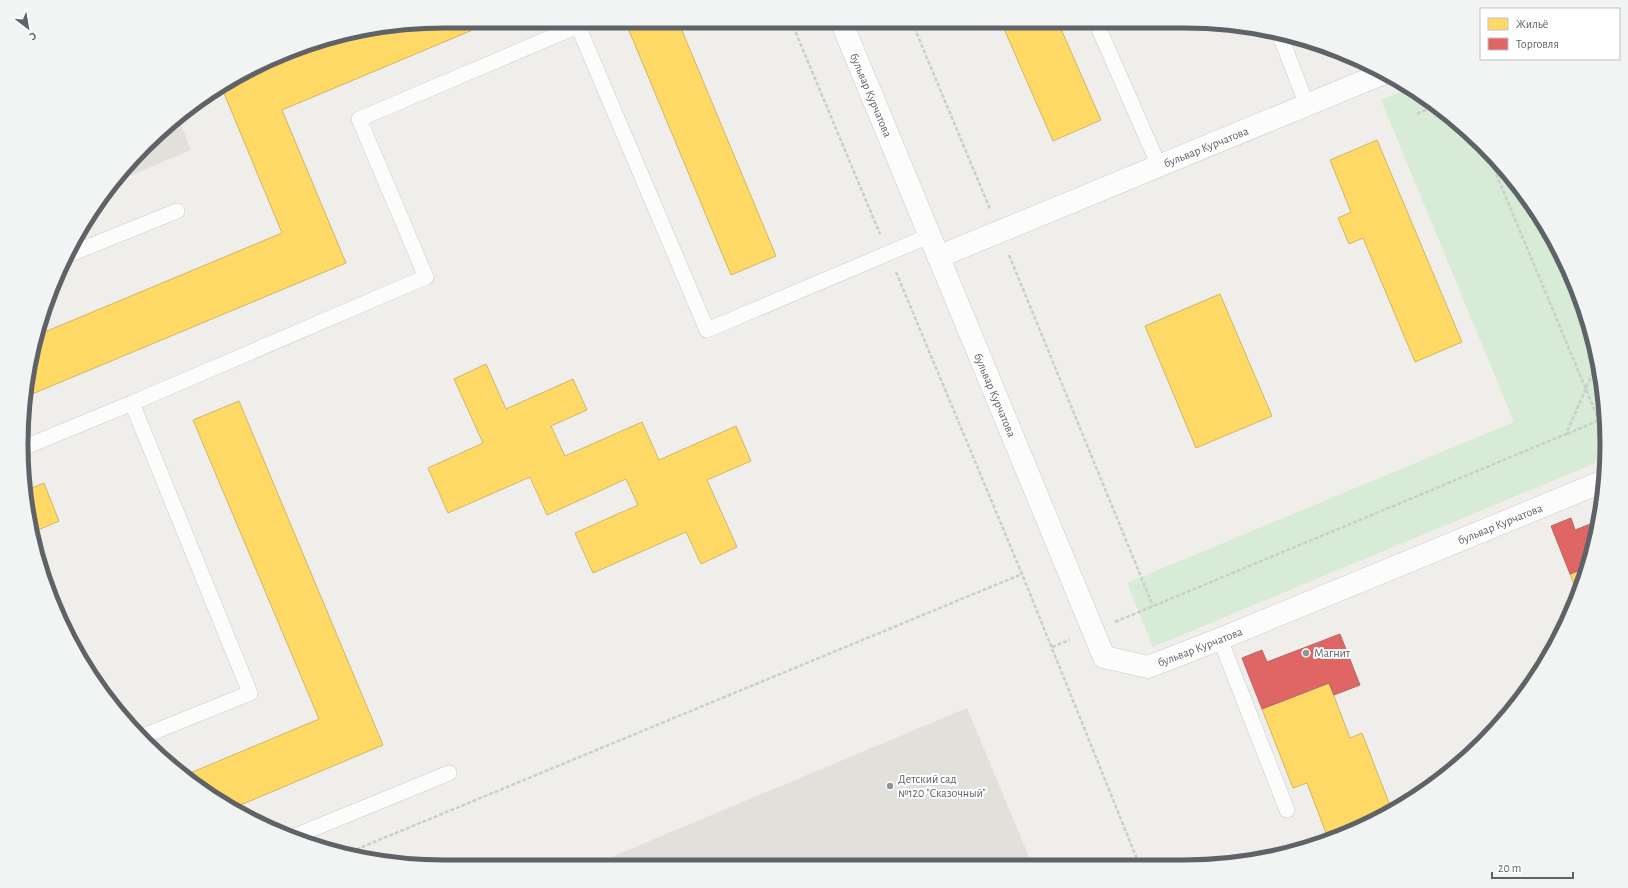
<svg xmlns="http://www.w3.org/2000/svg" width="1628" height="888" font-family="'Alegreya Sans',sans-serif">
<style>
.education{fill:#e2e0da}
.green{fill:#d8ebd6}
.homes{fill:#ffd966;stroke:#cfb667}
.shops{fill:#e06666;stroke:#b96567}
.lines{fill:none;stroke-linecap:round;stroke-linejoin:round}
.lane-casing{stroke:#cbcccc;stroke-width:16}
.street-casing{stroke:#cbcccc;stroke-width:23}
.path{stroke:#cacfcc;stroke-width:2.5;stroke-dasharray:4 2;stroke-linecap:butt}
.lane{stroke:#fdfcfc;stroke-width:15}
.street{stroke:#fdfcfc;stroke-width:22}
.poi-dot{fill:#919496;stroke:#fff;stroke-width:1.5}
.labels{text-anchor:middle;stroke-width:4;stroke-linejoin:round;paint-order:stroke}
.street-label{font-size:12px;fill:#5f6368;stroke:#fff}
.poi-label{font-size:12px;fill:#5f6368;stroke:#fff;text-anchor:start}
.rim{fill:none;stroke:#5f6368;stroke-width:5}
</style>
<rect width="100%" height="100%" fill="#efeeea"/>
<!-- education -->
<path class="education" d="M178,117L191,150L113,183L126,165Z
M967,708L1032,864L590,866Z"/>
<!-- green -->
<path class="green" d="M1410,88L1463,126L1519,186L1563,257L1593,334L1606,416L1605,459L1153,647L1127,583L1514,422L1381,100Z"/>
<!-- homes -->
<path class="homes" d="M444,21H494L282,110L346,263L25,397L35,336L282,233L221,86L233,78L308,43L362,29Z
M625,21H678L776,256L731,275Z
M1001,22H1058L1101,120L1053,141Z
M1377,140L1462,342L1415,362L1363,238L1349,244L1338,218L1351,212L1330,160Z
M1220,294L1272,416L1196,448L1145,326Z
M486,364L506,409L573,379L587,410L551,426L565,456L642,422L659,460L736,426L751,461L707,480L737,547L701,564L686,532L593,573L575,533L638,505L626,479L547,515L530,477L448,513L428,468L483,443L454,379Z
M239,401L383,745L231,809L183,776L319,719L193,420Z
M44,483L59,521L38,530L27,504L25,491Z
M1588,567L1585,580L1578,595L1570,574Z
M1329,683L1350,738L1362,733L1391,808L1326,833L1307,783L1293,788L1262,709Z"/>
<!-- shops -->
<path class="shops" d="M1571,518L1575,530L1598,521L1588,567L1570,574L1551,526Z
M1340,634L1360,685L1334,695L1329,683L1262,709L1242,658L1262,650L1267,662Z"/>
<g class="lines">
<!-- lane casing -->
<g class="lane-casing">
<path id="lane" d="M1096,22L1159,166
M1279,33L1307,105
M68,255L177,211
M132,403L426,277L359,119L578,26L707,330L929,236
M30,445L132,403L250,693L141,737
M1220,639L1287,810
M295,836L449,773"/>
</g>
<!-- street casing -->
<g class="street-casing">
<path id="street" d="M841,21L1104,657L1148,667L1220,639L1604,481
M938,257L1384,73"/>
</g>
<!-- path -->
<path class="path" d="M791,21L880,234
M912,22L990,209
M1417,114L1435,106
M1487,152L1605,435
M1009,255L1153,606
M896,272L1022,574L1139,864
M1567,434L1606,417
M1115,622L1566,434L1597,363
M1052,647L1070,640
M345,854L1022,574"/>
<!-- lane -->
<use href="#lane" class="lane"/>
<!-- street -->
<use href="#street" class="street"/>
</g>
<!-- markers -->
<g class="poi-dot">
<circle cx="1306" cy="653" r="4"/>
<circle cx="890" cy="786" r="4"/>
</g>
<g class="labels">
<!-- street labels -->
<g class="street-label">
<text transform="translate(871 95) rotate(67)" y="4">бульвар Курчатова</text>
<text transform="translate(1206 147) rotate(-22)" y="4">бульвар Курчатова</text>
<text transform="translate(995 395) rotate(67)" y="4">бульвар Курчатова</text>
<text transform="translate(1500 524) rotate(-22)" y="4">бульвар Курчатова</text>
<text transform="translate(1200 647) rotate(-21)" y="4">бульвар Курчатова</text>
</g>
<!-- poi labels -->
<g class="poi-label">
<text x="1314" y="657">Магнит</text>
<text x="898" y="783">Детский сад<tspan x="898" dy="14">№120 "Сказочный"</tspan></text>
</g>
</g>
<!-- crop -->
<path d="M0 0H1628V888H0ZM444 28H1184A416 416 0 0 1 1600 444V444A416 416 0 0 1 1184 860H444A416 416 0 0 1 28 444V444A416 416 0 0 1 444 28Z" fill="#f2f3f3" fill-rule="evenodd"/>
<path class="rim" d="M444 28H1184A416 416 0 0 1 1600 444V444A416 416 0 0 1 1184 860H444A416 416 0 0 1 28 444V444A416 416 0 0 1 444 28Z"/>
<!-- legend -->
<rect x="1480" y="8" width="140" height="52" fill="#ffffff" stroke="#bfc1c3"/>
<rect x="1488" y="18" width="20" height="12" fill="#ffd966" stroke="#bfc1c3"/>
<text x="1516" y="28" font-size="12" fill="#5f6368">Жильё</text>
<rect x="1488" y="38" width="20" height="12" fill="#e06666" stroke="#bfc1c3"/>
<text x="1516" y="48" font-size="12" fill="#5f6368">Торговля</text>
<!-- north arrow -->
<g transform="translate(28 28) rotate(149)" stroke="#ffffff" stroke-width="3" paint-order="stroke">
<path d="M0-3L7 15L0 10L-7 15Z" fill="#5f6368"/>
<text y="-6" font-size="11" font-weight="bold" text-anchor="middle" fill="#5f6368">С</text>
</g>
<!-- scale -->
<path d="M1492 872v6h81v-6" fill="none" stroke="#5f6368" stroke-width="2"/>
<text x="1498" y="872" font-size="12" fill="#5f6368" stroke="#ffffff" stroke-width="3" paint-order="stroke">20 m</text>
</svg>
